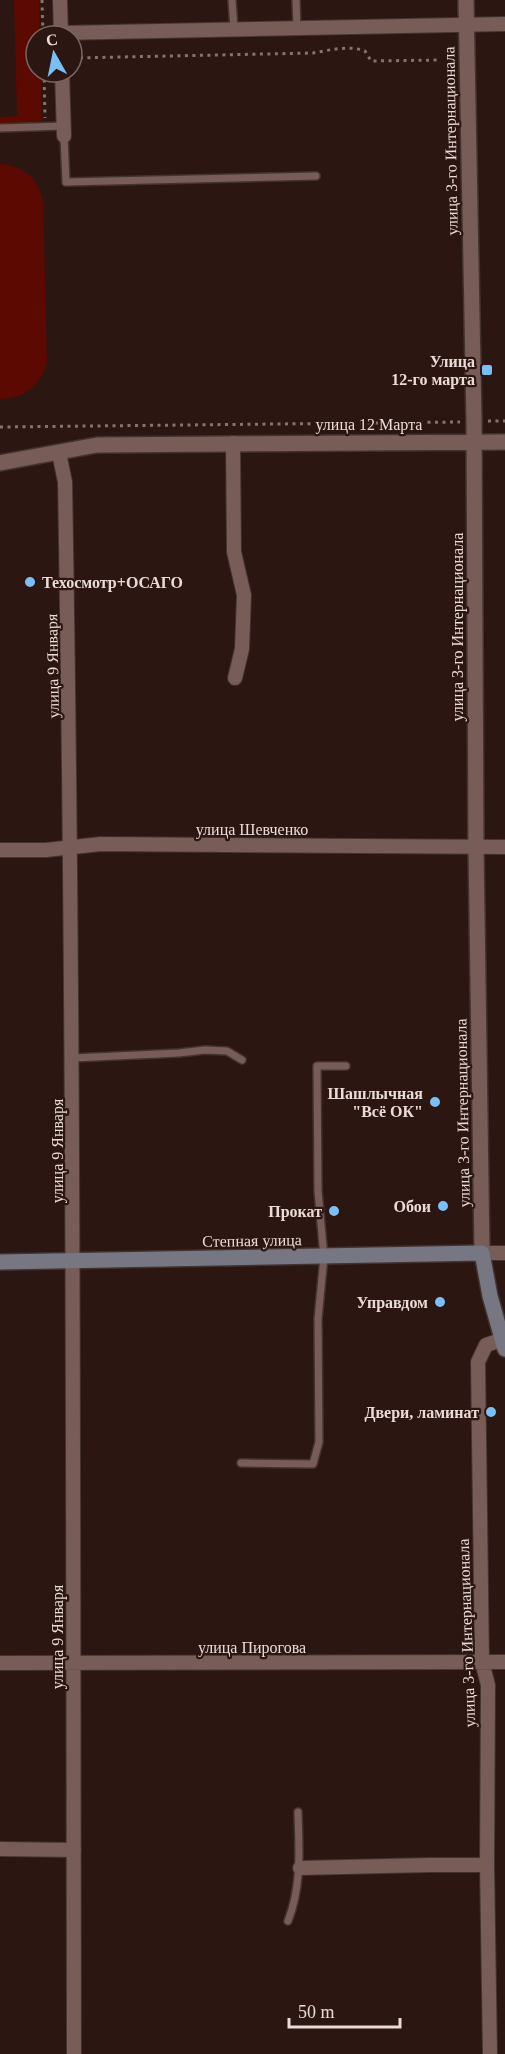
<svg xmlns="http://www.w3.org/2000/svg" width="505" height="2054" font-family="'Times New Roman',serif">
<style>
.green{fill:#5c0902}
.lines{fill:none;stroke-linecap:round;stroke-linejoin:round}
.service-casing{stroke:#433330;stroke-width:10}
.minor-casing{stroke:#433330;stroke-width:16}
.tertiary-casing{stroke:#433330;stroke-width:18}
.secondary-casing{stroke:#433330;stroke-width:18}
.path{stroke:#86736f;stroke-width:3;stroke-dasharray:3 4.5;stroke-linecap:butt}
.service{stroke:#775c57;stroke-width:7}
.minor{stroke:#775c57;stroke-width:14}
.tertiary{stroke:#775c57;stroke-width:15}
.secondary{stroke:#777783;stroke-width:15}
.poi-dot{fill:#79bff8;stroke:#2c1612;stroke-width:2}
.labels{text-anchor:middle;stroke-width:4.5;stroke-linejoin:round;paint-order:stroke}
.street-label{font-size:16px;fill:#ebdbd8;stroke:#2c1612}
.poi-label{font-size:16px;font-weight:bold;fill:#ebdbd8;stroke:#2c1612;text-anchor:end}
</style>
<rect width="100%" height="100%" fill="#2c1612"/>
<!-- green -->
<path class="green" d="M14,0H39L40,36H36V72H41L42,123L0,124V117L17,116Z
M0,164C24,165 40,180 43,203L47,361C42,385 24,399 0,399Z"/>
<g class="lines">
<!-- service casing -->
<g class="service-casing">
<path id="service" d="M232,0L234,29
M296,0L297,28
M0,128L64,126
M64,136L66,182L316,176
M73,1058L179,1053L205,1050L227,1051L242,1060
M241,1463L313,1464L319,1442L318,1319L324,1257L318,1191L317,1066H346
M288,1921C302,1885 299,1850 298,1812"/>
</g>
<!-- minor casing -->
<g class="minor-casing">
<path id="minor" d="M60,0L61,36
M61,33L505,24
M62,72L64,136
M233,443L234,552L244,595L242,649L235,678
M59,453L65,482C74,1006 73,1530 74,2054
M0,850H46L101,844L505,847
M482,1253H505
M0,1663L505,1662
M0,1849L74,1850
M300,1868L430,1865H487
M490,2054L487,1865L488,1685L482,1662L478,1362L486,1345L501,1340"/>
</g>
<!-- tertiary casing -->
<g class="tertiary-casing">
<path id="tertiary" d="M466,0L474,421L476,847L482,1253
M0,463L97,445L505,442"/>
</g>
<!-- secondary casing -->
<g class="secondary-casing">
<path id="secondary" d="M0,1262L482,1253L490,1296L505,1349"/>
</g>
<!-- path -->
<path class="path" d="M42,0L43,36
M74,66L73,58L313,53C330,50 349,45 365,51L371,61L438,60
M44,72L45,118
M488,421H505
M0,427L460,422"/>
<!-- service -->
<use href="#service" class="service"/>
<!-- minor -->
<use href="#minor" class="minor"/>
<!-- tertiary -->
<use href="#tertiary" class="tertiary"/>
<!-- secondary -->
<use href="#secondary" class="secondary"/>
</g>
<!-- markers -->
<g class="poi-dot">
<rect x="481" y="364" width="12" height="12" rx="3"/>
<circle cx="30" cy="582" r="6"/>
<circle cx="435" cy="1102" r="6"/>
<circle cx="443" cy="1206" r="6"/>
<circle cx="334" cy="1211" r="6"/>
<circle cx="440" cy="1302" r="6"/>
<circle cx="491" cy="1412" r="6"/>
</g>
<g class="labels">
<!-- street labels -->
<g class="street-label">
<text transform="translate(450 141) rotate(-91)" y="6">улица 3-го Интернационала</text>
<text x="369" y="430">улица 12 Марта</text>
<text transform="translate(457 627) rotate(-90)" y="6">улица 3-го Интернационала</text>
<text transform="translate(52 666) rotate(-91)" y="6">улица 9 Января</text>
<text x="252" y="835">улица Шевченко</text>
<text transform="translate(462 1113) rotate(-91)" y="6">улица 3-го Интернационала</text>
<text transform="translate(57 1151) rotate(-90)" y="6">улица 9 Января</text>
<text transform="translate(252 1240) rotate(-1)" y="6">Степная улица</text>
<text transform="translate(466 1633) rotate(-92)" y="6">улица 3-го Интернационала</text>
<text transform="translate(57 1637) rotate(-90)" y="6">улица 9 Января</text>
<text x="252" y="1653">улица Пирогова</text>
</g>
<!-- poi labels -->
<g class="poi-label">
<text x="475" y="367">Улица<tspan x="475" dy="18">12-го марта</tspan></text>
<text x="42" y="588" text-anchor="start">Техосмотр+ОСАГО</text>
<text x="423" y="1099">Шашлычная<tspan x="423" dy="18">"Всё ОК"</tspan></text>
<text x="431" y="1212">Обои</text>
<text x="322" y="1217">Прокат</text>
<text x="428" y="1308">Управдом</text>
<text x="479" y="1418">Двери, ламинат</text>
</g>
</g>
<!-- north arrow -->
<g transform="translate(54 54) rotate(351)"><circle r="28" fill="#2c1612" stroke="#786561" stroke-width="1.5"/>
<path d="M0-4.5L10 22L0 15L-10 22Z" fill="#79bff8"/>
<text y="-9" font-size="16" font-weight="bold" text-anchor="middle" fill="#ebdbd8">С</text>
</g>
<!-- scale -->
<path d="M289 2018v9h111v-9" fill="none" stroke="#ebdbd8" stroke-width="3"/>
<text x="298" y="2018" font-size="18" fill="#ebdbd8" stroke="#2c1612" stroke-width="4.5" paint-order="stroke">50 m</text>
</svg>
